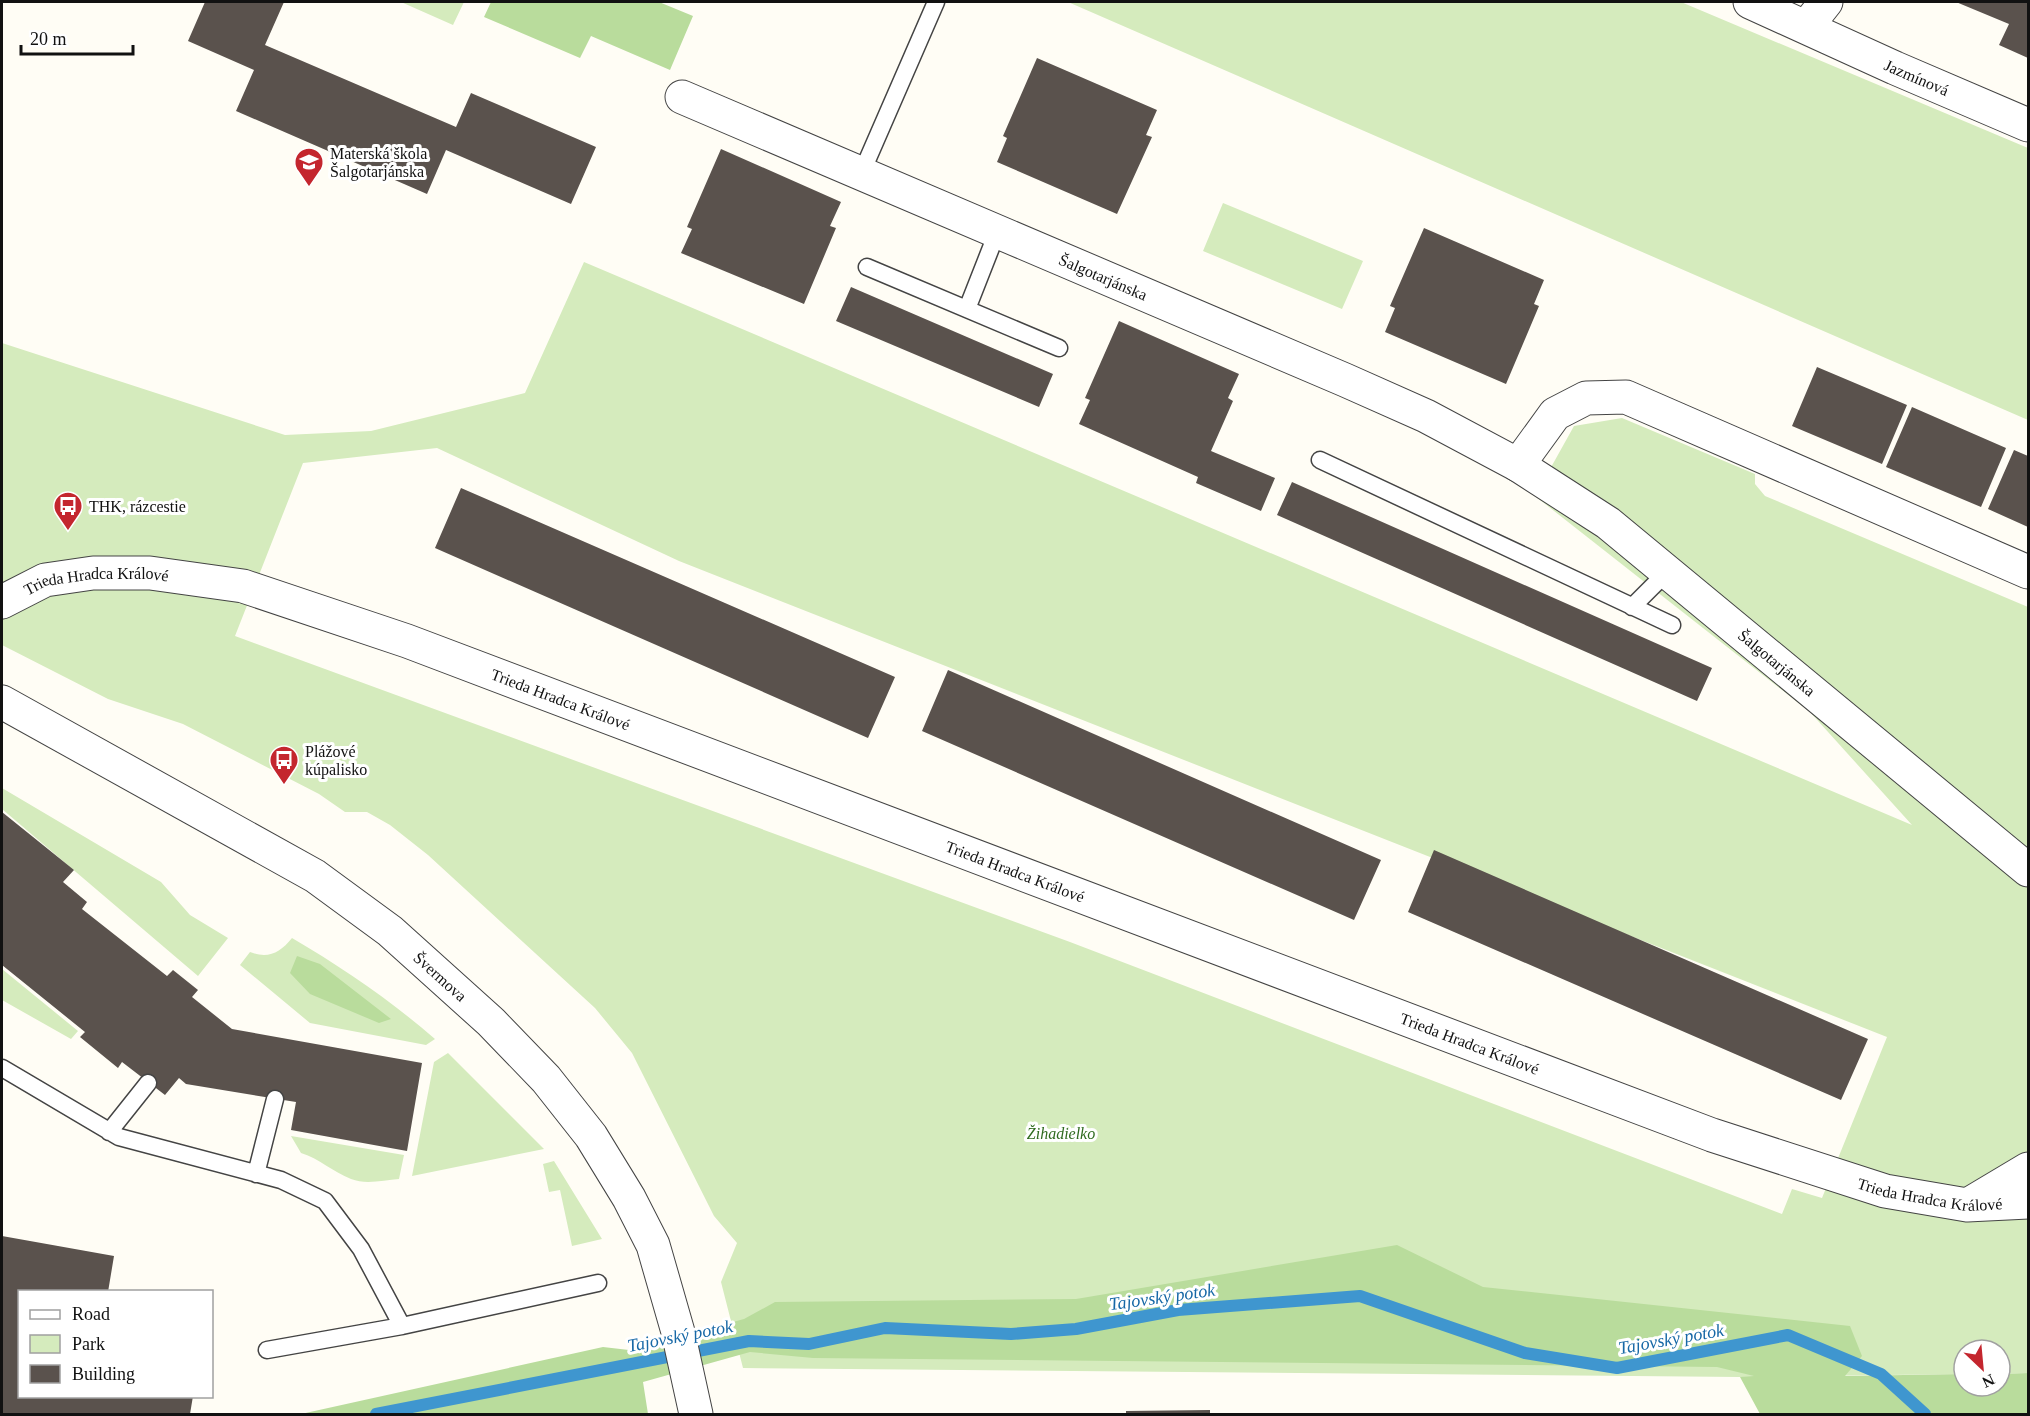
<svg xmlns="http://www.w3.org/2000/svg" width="2030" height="1416" font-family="Georgia,serif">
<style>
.green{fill:#d5ebbd;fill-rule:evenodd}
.forest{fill:#b9dc9c}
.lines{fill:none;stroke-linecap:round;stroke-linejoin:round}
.stream{stroke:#3f96cf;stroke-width:12}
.building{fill:#5a524d}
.service-casing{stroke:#444;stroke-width:19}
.minor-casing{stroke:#444;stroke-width:35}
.tertiary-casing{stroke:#444;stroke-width:35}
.service{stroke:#fff;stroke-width:16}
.minor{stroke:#fff;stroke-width:33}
.tertiary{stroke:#fff;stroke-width:33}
.labels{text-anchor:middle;stroke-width:6;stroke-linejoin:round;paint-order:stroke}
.street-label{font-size:16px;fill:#111;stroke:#fff}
.poi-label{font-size:16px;fill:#111;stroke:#fff;text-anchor:start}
.park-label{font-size:16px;font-style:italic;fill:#2f6b1f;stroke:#fff}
.water-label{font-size:18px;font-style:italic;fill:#1768a6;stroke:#fff}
</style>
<rect width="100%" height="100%" fill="#fffdf5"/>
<!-- green -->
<path class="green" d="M401,2H464L453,25Z
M1068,2H1681L2028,148V420Z
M1223,203L1363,261L1342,309L1203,251Z
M584,262L1912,825L1810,712L1535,496L1574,426L1622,418L1755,474V484L1765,496L2028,607V1373L2000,1374V1350H1964V1374L1740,1377L743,1368L721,1282L737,1243L714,1216L632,1053L595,1008L428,855L390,825L367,812H345L319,794L183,724L108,699L2,645V343L285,435L371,431L525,393ZM437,448L679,561L1887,1037L1822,1198L1792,1189L1782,1214L1070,942L235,636L303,463Z
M2,788L161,882L190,915L228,938L198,976L2,809Z
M292,938C343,968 390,1000 435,1039L426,1045L310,1023L240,965L250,952C268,959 280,953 292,938Z
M2,969L78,1031L71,1039L2,1000Z
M448,1053L544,1149L412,1176L434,1062Z
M291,1136L404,1155L399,1179C384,1180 366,1185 351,1179C333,1172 320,1159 301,1153Z
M554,1161L602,1239L572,1246L560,1190L549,1192L543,1164Z"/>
<!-- forest -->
<path class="forest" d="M491,2H659L693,16L670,70L591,36L580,58L484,17Z
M297,956L320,964L391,1019L379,1023L310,994L290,973Z
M1397,1245L1483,1287L1850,1326L1862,1356L1845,1376L1964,1374V1386H2000V1374L2028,1373V1414H1760L1740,1377L1754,1376L1717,1367L813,1358L750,1352L643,1382L648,1414H301L603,1347L629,1350L744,1319L775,1302L1076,1299Z"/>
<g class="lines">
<!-- stream -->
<path class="stream" d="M376,1414L749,1341L809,1344L885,1328L1011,1334L1076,1329L1178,1310L1360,1296L1525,1353L1617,1368L1788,1335L1881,1374L1925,1414"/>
</g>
<!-- building -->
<path class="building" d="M205,2H284L265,45L456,127L471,93L596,147L571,204L446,150L427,194L236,111L254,70L188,41Z
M1956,2H2028V58L1999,45L2009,24Z
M1037,58L1157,110L1146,135L1152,137L1117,214L997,162L1007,138L1003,136Z
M721,149L841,202L830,226L836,228L804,304L681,253L692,229L687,227Z
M1424,228L1544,280L1534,304L1539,306L1506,384L1385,332L1395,308L1390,306Z
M851,287L1053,374L1039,407L836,321Z
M1119,321L1239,374L1228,398L1233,401L1211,451L1275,478L1261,511L1196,483L1198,477L1079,424L1090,400L1085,398Z
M1817,367L1907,405L1882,464L1792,426Z
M1912,407L2006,448L1981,507L1886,467Z
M2014,450L2028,456V527L1988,509Z
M1292,482L1712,668L1697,701L1277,515Z
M461,488L895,677L868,738L435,548Z
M948,670L1381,860L1354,920L922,731Z
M2,812L74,870L63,882L87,902L82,909L167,976L173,970L198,990L192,997L232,1029L422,1063L407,1151L291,1130L296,1102L186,1084L179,1078L165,1095L122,1062L118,1068L80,1037L85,1032L2,965Z
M1434,850L1868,1039L1841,1100L1408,912Z
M2,1236L114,1256L108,1292H20V1396H193L190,1414H2Z
M1210,1410V1414H1126V1411Z"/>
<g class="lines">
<!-- service casing -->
<g class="service-casing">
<path id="service" d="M862,172L936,2
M867,267L1059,348
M967,309L998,230
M1320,460L1672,625
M1632,607L1667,572
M2,1068L119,1137L281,1180L325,1201L361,1249L402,1326L598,1283
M109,1132L148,1083
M256,1174L275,1099
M267,1350L402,1326"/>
</g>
<!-- minor casing -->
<g class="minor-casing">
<g id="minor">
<path id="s1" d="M1750,2L1895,68L2028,125"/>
<path d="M1807,26L1826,2"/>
<path id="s2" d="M682,97L1345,380L1426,416L1518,465L1608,523L2028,870"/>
<path d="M1518,465L1555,414L1586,398L1626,397L2028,572"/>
<path id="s3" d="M2,602L45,580L93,573H150L243,586L407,641L1712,1135L1885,1191L1967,1205L2028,1202"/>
<path d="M1971,1203L2028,1169"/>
</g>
</g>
<!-- tertiary casing -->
<g class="tertiary-casing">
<g id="tertiary">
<path id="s4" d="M2,702L315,876L390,931L491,1022L546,1079L591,1136L629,1198L653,1245L678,1332L696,1414"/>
</g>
</g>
<!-- service -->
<use href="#service" class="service"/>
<!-- minor -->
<use href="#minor" class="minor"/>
<!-- tertiary -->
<use href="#tertiary" class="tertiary"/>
</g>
<!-- icons -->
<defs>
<g id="school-pin" transform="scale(1.5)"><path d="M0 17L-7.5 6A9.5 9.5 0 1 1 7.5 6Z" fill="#c4262e" stroke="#fff"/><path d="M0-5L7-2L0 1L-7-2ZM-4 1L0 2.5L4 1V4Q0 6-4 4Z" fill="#fff"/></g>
<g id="bus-pin" transform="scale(1.5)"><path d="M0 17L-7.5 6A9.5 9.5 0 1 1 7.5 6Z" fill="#c4262e" stroke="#fff"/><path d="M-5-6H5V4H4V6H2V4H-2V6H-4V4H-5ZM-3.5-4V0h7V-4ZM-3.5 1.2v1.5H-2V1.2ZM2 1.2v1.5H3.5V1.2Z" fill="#fff"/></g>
</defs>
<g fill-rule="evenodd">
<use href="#school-pin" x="309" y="162"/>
<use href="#bus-pin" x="68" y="506"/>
<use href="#bus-pin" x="284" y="760"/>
</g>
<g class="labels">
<!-- street labels -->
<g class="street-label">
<text dy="6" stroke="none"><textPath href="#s1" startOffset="183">Jazmínová</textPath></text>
<text dy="6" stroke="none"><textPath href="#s2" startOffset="458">Šalgotarjánska</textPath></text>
<text dy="6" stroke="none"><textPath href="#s3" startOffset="99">Trieda Hradca Králové</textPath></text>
<text dy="6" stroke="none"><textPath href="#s2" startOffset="1240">Šalgotarjánska</textPath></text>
<text dy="6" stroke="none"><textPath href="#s3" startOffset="585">Trieda Hradca Králové</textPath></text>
<text dy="6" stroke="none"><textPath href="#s3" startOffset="1071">Trieda Hradca Králové</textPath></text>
<text dy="6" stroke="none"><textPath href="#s4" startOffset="519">Švermova</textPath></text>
<text dy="6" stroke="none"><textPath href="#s3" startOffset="1557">Trieda Hradca Králové</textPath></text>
<text dy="6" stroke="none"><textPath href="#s3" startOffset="2043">Trieda Hradca Králové</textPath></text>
</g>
<!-- poi labels -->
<g class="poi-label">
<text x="330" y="159">Materská škola<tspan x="330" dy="18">Šalgotarjánska</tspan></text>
<text x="89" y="512">THK, rázcestie</text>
<text x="305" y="757">Plážové<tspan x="305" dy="18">kúpalisko</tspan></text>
</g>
<!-- park labels -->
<g class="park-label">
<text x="1061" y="1139">Žihadielko</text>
</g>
<!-- water labels -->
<g class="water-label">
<text transform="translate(1162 1297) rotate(-8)" y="6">Tajovský potok</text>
<text transform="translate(680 1336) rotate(-11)" y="6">Tajovský potok</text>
<text transform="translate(1671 1339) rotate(-10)" y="6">Tajovský potok</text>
</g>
</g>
<!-- border -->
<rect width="2030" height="1416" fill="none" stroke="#111111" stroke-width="6"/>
<!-- legend -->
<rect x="18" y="1290" width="195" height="108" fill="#ffffff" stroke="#a0a0a0" stroke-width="1.5"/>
<rect x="30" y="1310" width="30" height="9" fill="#ffffff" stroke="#a0a0a0" stroke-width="1.5"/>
<text x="72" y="1320" font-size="18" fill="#111111">Road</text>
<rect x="30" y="1335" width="30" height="18" fill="#d5ebbd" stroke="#a0a0a0" stroke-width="1.5"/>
<text x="72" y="1350" font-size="18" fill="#111111">Park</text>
<rect x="30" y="1365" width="30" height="18" fill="#5a524d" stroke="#a0a0a0" stroke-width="1.5"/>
<text x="72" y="1380" font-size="18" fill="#111111">Building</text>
<!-- north arrow -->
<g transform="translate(1982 1368) rotate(154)"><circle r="28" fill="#ffffff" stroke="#a0a0a0" stroke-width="1.5"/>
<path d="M0-4.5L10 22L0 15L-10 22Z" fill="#c4262e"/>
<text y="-9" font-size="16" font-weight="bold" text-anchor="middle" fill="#111111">N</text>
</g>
<!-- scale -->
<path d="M21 45v9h112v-9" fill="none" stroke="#111111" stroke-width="3"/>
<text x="30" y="45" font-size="18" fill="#111111" stroke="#ffffff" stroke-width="4.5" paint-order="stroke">20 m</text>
</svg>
